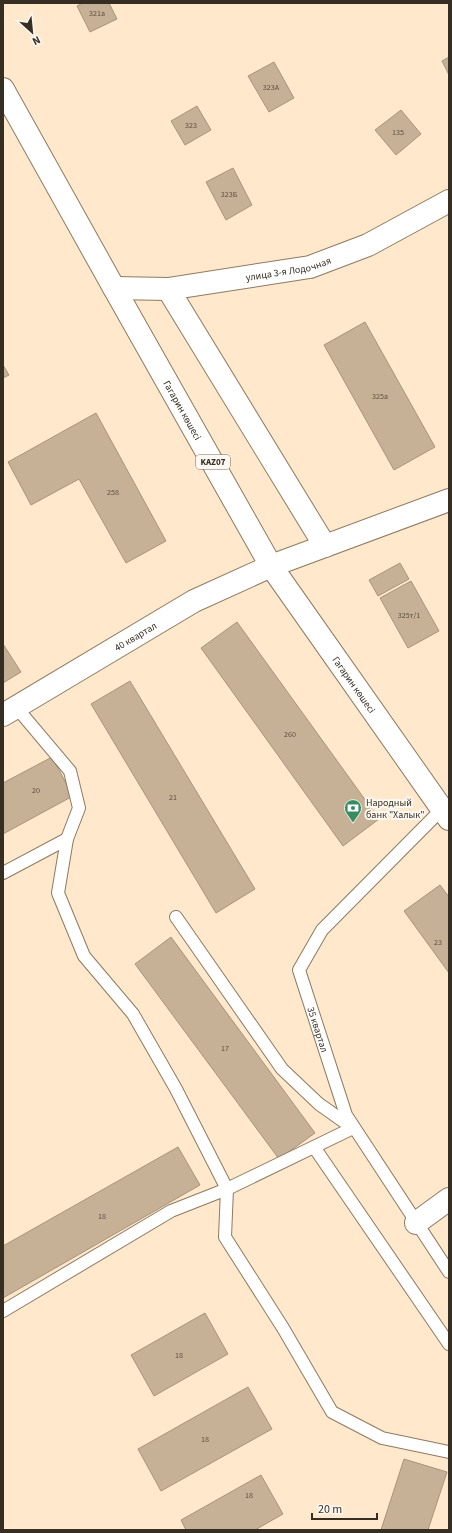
<svg xmlns="http://www.w3.org/2000/svg" width="452" height="1533" font-family="'Source Sans 3',sans-serif">
<style>
.building{fill:#c7b196;stroke:#a99379}
.lines{fill:none;stroke-linecap:round;stroke-linejoin:round}
.lane-casing{stroke:#8e7a60;stroke-width:14}
.street-casing{stroke:#8e7a60;stroke-width:24}
.highway-casing{stroke:#8e7a60;stroke-width:24}
.lane{stroke:#fff;stroke-width:12}
.street{stroke:#fff;stroke-width:22}
.highway{stroke:#fff;stroke-width:22}
.labels{text-anchor:middle;stroke-width:4;stroke-linejoin:round;paint-order:stroke}
.number-label{font-size:8px;fill:#5a4f40}
.shield{fill:#fdf8f2;stroke:#726b61;stroke-width:1}
.shield-label{font-size:9px;font-weight:bold;fill:#362e23}
.street-label{font-size:10px;fill:#362e23;stroke:#fdf8f2}
.poi-label{font-size:10px;fill:#362e23;stroke:#fdf8f2;text-anchor:start}
</style>
<rect width="100%" height="100%" fill="#ffe8cb"/>
<!-- building -->
<path class="building" d="M83,3H109L117,19L90,32L77,6Z
M449,57V75L442,61Z
M274,62L294,98L269,112L248,76Z
M197,106L211,130L185,145L171,121Z
M401,110L421,134L396,155L375,130Z
M233,168L252,205L226,220L206,182Z
M365,322L435,447L394,470L324,345Z
M3,365L9,375L3,378Z
M96,413L166,541L126,563L79,479L31,505L8,462Z
M400,563L409,579L378,596L369,580Z
M411,581L439,631L408,648L380,598Z
M237,622L379,819L343,846L201,648Z
M3,644L21,672L3,683Z
M130,681L255,889L216,913L91,704Z
M52,757L73,796L3,834V783Z
M440,885L449,897V973L404,911Z
M171,937L315,1133L279,1159L135,964Z
M178,1147L200,1185L3,1298V1246Z
M205,1313L228,1354L154,1396L131,1355Z
M248,1387L272,1429L161,1491L138,1449Z
M404,1459L447,1472L428,1530H381Z
M261,1475L283,1514L255,1530H186L181,1520Z"/>
<g class="lines">
<!-- lane casing -->
<g class="lane-casing">
<g id="lane">
<path d="M16,707L70,771L79,808L67,839L58,893L84,956L133,1014L176,1089L227,1189L353,1128L319,1104L282,1069L176,917"/>
<path id="s1" d="M442,809L322,930L299,970L346,1115L449,1272"/>
<path d="M3,873L67,839"/>
<path d="M314,1147L449,1344"/>
<path d="M3,1311L171,1211L227,1189L225,1237L283,1328L332,1412L382,1438L449,1452"/>
</g>
</g>
<!-- street casing -->
<g class="street-casing">
<g id="street">
<path id="s2" d="M114,288L168,289L310,267L368,245L449,201"/>
<path d="M168,289L325,546"/>
<path id="s3" d="M3,715L194,601L271,566L449,500"/>
<path d="M416,1223L449,1199"/>
</g>
</g>
<!-- highway casing -->
<g class="highway-casing">
<g id="highway">
<path id="s4" d="M3,89L114,288L271,566L449,819"/>
</g>
</g>
<!-- lane -->
<use href="#lane" class="lane"/>
<!-- street -->
<use href="#street" class="street"/>
<!-- highway -->
<use href="#highway" class="highway"/>
</g>
<!-- icons -->
<defs>
<g id="bank-pin" transform="scale(0.9)"><path d="M0 17L-7.5 6A9.5 9.5 0 1 1 7.5 6Z" fill="#378d61" stroke="#fdf8f2"/><path d="M-6-4H6V4H-6ZM0-2.3a2.3 2.3 0 1 0 0 4.6a2.3 2.3 0 1 0 0-4.6Z" fill="#fff"/></g>
</defs>
<g fill-rule="evenodd">
<use href="#bank-pin" x="353" y="808"/>
</g>
<g class="labels">
<!-- number labels -->
<g class="number-label">
<text x="97" y="16">321а</text>
<text x="271" y="90">323А</text>
<text x="191" y="128">323</text>
<text x="398" y="135">135</text>
<text x="229" y="197">323Б</text>
<text x="380" y="399">325а</text>
<text x="113" y="495">258</text>
<text x="409" y="618">325т/1</text>
<text x="290" y="737">260</text>
<text x="36" y="793">20</text>
<text x="173" y="800">21</text>
<text x="438" y="945">23</text>
<text x="225" y="1051">17</text>
<text x="102" y="1219">18</text>
<text x="179" y="1358">18</text>
<text x="205" y="1442">18</text>
<text x="249" y="1498">18</text>
</g>
<!-- shield labels -->
<rect class="shield" x="196" y="455" width="34" height="14" rx="3"/>
<g class="shield-label">
<text x="213" y="465">KAZ07</text>
</g>
<!-- street labels -->
<g class="street-label">
<text dy="4" stroke="none"><textPath href="#s2" startOffset="176">улица 3-я Лодочная</textPath></text>
<text dy="4" stroke="none"><textPath href="#s4" startOffset="368">Гагарин көшесі</textPath></text>
<text dy="4" stroke="none"><textPath href="#s3" startOffset="154">40 квартал</textPath></text>
<text dy="4" stroke="none"><textPath href="#s4" startOffset="692">Гагарин көшесі</textPath></text>
<text dy="4" stroke="none"><textPath href="#s1" startOffset="279">35 квартал</textPath></text>
</g>
<!-- poi labels -->
<g class="poi-label">
<text x="366" y="806">Народный<tspan x="366" dy="12">банк "Халык"</tspan></text>
</g>
</g>
<!-- border -->
<rect width="452" height="1533" fill="none" stroke="#362e23" stroke-width="8"/>
<!-- north arrow -->
<g transform="translate(32 32) rotate(153)" stroke="#fdf8f2" stroke-width="3" paint-order="stroke">
<path d="M0-3L7 15L0 10L-7 15Z" fill="#362e23"/>
<text y="-6" font-size="11" font-weight="bold" text-anchor="middle" fill="#362e23">N</text>
</g>
<!-- scale -->
<path d="M312 1513v6h65v-6" fill="none" stroke="#362e23" stroke-width="2"/>
<text x="318" y="1513" font-size="12" fill="#362e23" stroke="#fdf8f2" stroke-width="3" paint-order="stroke">20 m</text>
</svg>
